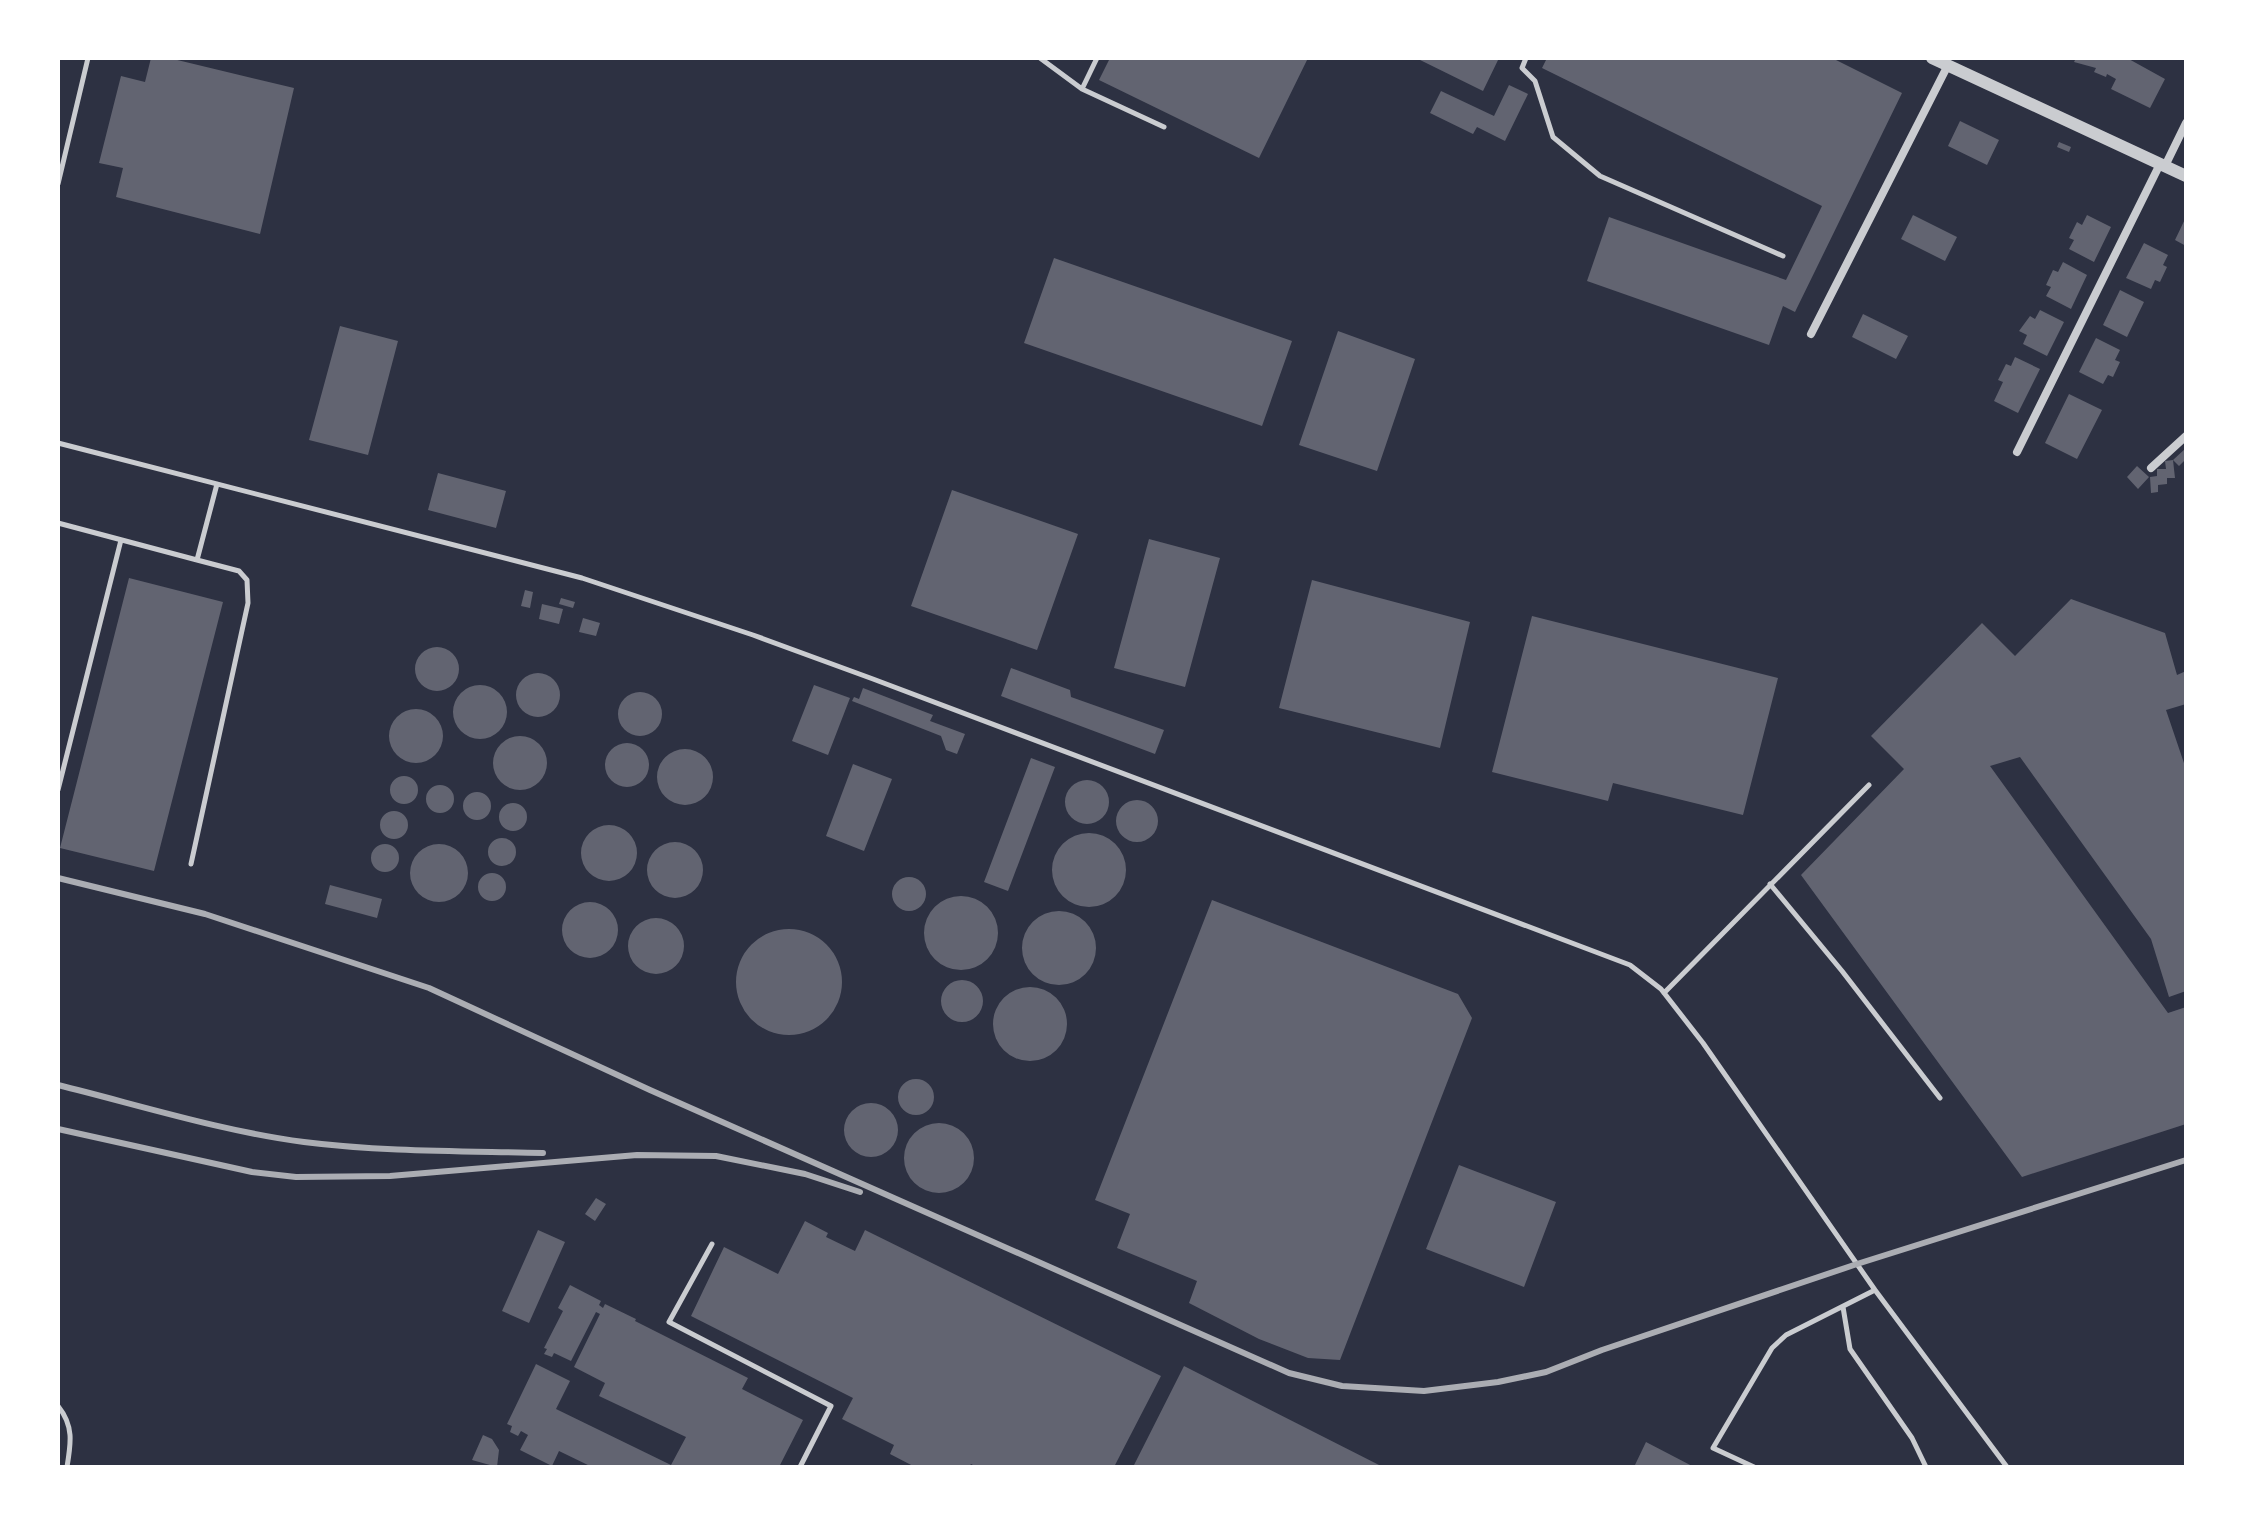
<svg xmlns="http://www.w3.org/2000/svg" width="2244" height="1525" font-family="'DejaVu Sans',sans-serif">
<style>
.building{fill:#626471}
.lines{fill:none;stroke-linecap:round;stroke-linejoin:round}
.service{stroke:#caccd0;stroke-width:5}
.minor{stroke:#caccd0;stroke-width:8}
.tertiary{stroke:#caccd0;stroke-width:12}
.rail{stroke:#abadb3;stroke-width:6}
</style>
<rect width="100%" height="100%" fill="#2d3142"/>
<!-- building -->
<path class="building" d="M151,58H169L294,88L260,234L116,197L123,168L99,163L121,76L145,82Z
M1110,58H1308L1259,158L1099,80Z
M1416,58H1499L1483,91Z
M1547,58H1832L1902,93L1795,312L1783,306L1769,345L1587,281L1609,217L1786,280L1822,206L1542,68Z
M2076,58H2127L2165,79L2150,108L2111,89L2116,79L2107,74L2106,77L2094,72L2096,68L2074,62Z
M1509,85L1528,94L1505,141L1477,127L1473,134L1430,113L1441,91L1494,116Z
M1960,121L1999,140L1987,165L1948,146Z
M2059,142L2071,147L2069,152L2057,147Z
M1913,215L1957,237L1945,261L1901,239Z
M2087,215L2111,227L2094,262L2069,249L2074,240L2069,238L2077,222L2082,225Z
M2186,217V246L2175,240Z
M2144,243L2168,255L2163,265L2167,267L2160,282L2155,280L2151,289L2126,278Z
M1054,258L1292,341L1262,426L1024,343Z
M2063,262L2087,275L2071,309L2046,296L2051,287L2046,285L2053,270L2058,272Z
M2120,290L2144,302L2127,337L2103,325Z
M2040,310L2064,322L2047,356L2023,344L2027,335L2019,331L2030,316L2035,319Z
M1863,314L1908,336L1896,359L1852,337Z
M340,326L398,341L368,455L309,440Z
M1338,331L1415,359L1377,471L1299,445Z
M2096,338L2120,350L2115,360L2120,362L2113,377L2108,375L2103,384L2079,372Z
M2015,357L2040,369L2018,413L1994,401L2003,382L1998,380L2006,364L2011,366Z
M2069,394L2102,410L2077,459L2045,443Z
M2186,448V459L2179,466L2173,460Z
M2173,460L2175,478H2167V484L2158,485V492L2151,493L2150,477L2157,476V469H2166L2165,461Z
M2137,466L2149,477L2138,489L2127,477Z
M438,473L506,491L496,528L428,510Z
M952,490L1078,534L1037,650L911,606Z
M1149,539L1220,558L1185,687L1114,668Z
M129,578L223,602L154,871L60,848Z
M1312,580L1470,622L1440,748L1279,708Z
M525,590L533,592L530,608L521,606Z
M561,598L575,602L573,608L559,604Z
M2071,599L2165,633L2177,675L2186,671V704L2166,710L2186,769V991L2169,997L2151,939L2020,757L1990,766L2168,1013L2186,1007V1124L2022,1177L1801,875L1904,769L1871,736L1982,623L2015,656Z
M542,604L563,609L559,624L539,619Z
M1532,616L1778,678L1743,815L1613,783L1608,801L1492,772Z
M583,618L600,623L596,636L579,632Z
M415 669a22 22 0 1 1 44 0a22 22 0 1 1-44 0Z
M1011,668L1070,690L1071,697L1164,730L1155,754L1001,696Z
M516 695a22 22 0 1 1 44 0a22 22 0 1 1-44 0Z
M814,685L850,698L828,755L792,741Z
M453 712a27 27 0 1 1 54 0a27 27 0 1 1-54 0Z
M863,688L933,715L930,721L965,734L957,754L946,750L941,736L852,701L854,697L859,699Z
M618 714a22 22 0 1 1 44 0a22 22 0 1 1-44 0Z
M389 736a27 27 0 1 1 54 0a27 27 0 1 1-54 0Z
M493 763a27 27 0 1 1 54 0a27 27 0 1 1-54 0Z
M605 765a22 22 0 1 1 44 0a22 22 0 1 1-44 0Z
M657 777a28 28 0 1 1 56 0a28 28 0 1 1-56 0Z
M1031,758L1055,767L1008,891L984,882Z
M853,764L892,779L864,851L826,836Z
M390 790a14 14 0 1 1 28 0a14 14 0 1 1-28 0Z
M1065 802a22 22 0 1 1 44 0a22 22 0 1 1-44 0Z
M426 799a14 14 0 1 1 28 0a14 14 0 1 1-28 0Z
M463 806a14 14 0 1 1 28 0a14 14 0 1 1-28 0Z
M1116 821a21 21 0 1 1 42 0a21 21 0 1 1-42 0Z
M499 817a14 14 0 1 1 28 0a14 14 0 1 1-28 0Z
M380 825a14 14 0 1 1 28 0a14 14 0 1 1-28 0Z
M581 853a28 28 0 1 1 56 0a28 28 0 1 1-56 0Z
M1052 870a37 37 0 1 1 74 0a37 37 0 1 1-74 0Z
M488 852a14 14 0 1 1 28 0a14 14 0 1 1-28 0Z
M647 870a28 28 0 1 1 56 0a28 28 0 1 1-56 0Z
M371 858a14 14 0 1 1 28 0a14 14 0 1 1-28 0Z
M410 873a29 29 0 1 1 58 0a29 29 0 1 1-58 0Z
M478 887a14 14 0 1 1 28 0a14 14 0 1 1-28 0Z
M892 894a17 17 0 1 1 34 0a17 17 0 1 1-34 0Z
M330,885L382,899L377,918L325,904Z
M924 933a37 37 0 1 1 74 0a37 37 0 1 1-74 0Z
M1212,900L1458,994L1472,1018L1340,1360L1308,1358L1259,1339L1189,1303L1197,1281L1117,1248L1130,1214L1095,1200Z
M562 930a28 28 0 1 1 56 0a28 28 0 1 1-56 0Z
M1022 948a37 37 0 1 1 74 0a37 37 0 1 1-74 0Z
M628 946a28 28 0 1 1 56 0a28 28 0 1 1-56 0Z
M736 982a53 53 0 1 1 106 0a53 53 0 1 1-106 0Z
M941 1001a21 21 0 1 1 42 0a21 21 0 1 1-42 0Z
M993 1024a37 37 0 1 1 74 0a37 37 0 1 1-74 0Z
M898 1097a18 18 0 1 1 36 0a18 18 0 1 1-36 0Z
M844 1130a27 27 0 1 1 54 0a27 27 0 1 1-54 0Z
M904 1158a35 35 0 1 1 70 0a35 35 0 1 1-70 0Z
M1459,1165L1556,1202L1524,1287L1426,1249Z
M596,1198L606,1204L595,1221L585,1214Z
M805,1221L828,1233L826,1237L855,1251L865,1230L1161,1376L1114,1467H977L971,1464L969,1467H915L890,1454L894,1445L842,1419L853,1398L691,1316L724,1247L778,1274Z
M538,1230L565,1242L529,1323L502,1311Z
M570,1285L601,1301L599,1305L603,1308L605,1304L636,1319L635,1321L748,1378L742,1389L803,1420L779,1467H592L559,1451L552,1466L520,1450L528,1435L521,1431L518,1436L510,1432L512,1426L507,1424L536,1364L570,1381L556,1409L671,1465L686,1437L599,1396L605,1383L574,1367L600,1314L596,1312L571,1361L554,1353L552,1357L544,1354L547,1349L544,1348L563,1311L558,1308Z
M1184,1366L1383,1467H1133Z
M483,1435L492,1439L499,1450L497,1467L472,1460Z
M1646,1442L1694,1467H1634Z"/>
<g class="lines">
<!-- service -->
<path class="service" d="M1040,58L1082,89L1164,127
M1526,58L1522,68L1535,81L1553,137L1600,176L1783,256
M1082,89L1097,58
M58,184L88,58
M58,443L582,578L753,635L873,679L1630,965L1661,989L1703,1043L1875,1290L2007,1467
M58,523L197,560L217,484
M58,790L121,540
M191,864L248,603L247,580L239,571L197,560
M1770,884L1842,971L1940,1098
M1664,993L1869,785
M712,1244L669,1322L831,1406L800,1467
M1843,1307L1850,1349L1912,1438L1926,1467
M58,1406C74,1426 71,1443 67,1467
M1754,1467L1713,1448L1772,1348L1786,1335L1875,1290"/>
<!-- minor -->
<path class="minor" d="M2165,166L2186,123
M1811,334L1948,65
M2017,452L2160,164
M2151,468L2186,436"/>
<!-- tertiary -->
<path class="tertiary" d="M1932,58L2186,176"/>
<!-- rail -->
<path class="rail" d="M58,878L205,914L429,988L650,1090L1289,1373L1342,1386L1424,1391L1498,1382L1546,1372L1602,1350L1857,1264L2186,1160
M58,1085C139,1105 221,1131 304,1142C383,1152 464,1151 543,1153
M58,1129L252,1172L296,1177L390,1176L637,1155L716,1156L805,1174L860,1192"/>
</g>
<!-- border -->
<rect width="2244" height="1525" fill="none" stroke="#ffffff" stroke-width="120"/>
</svg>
